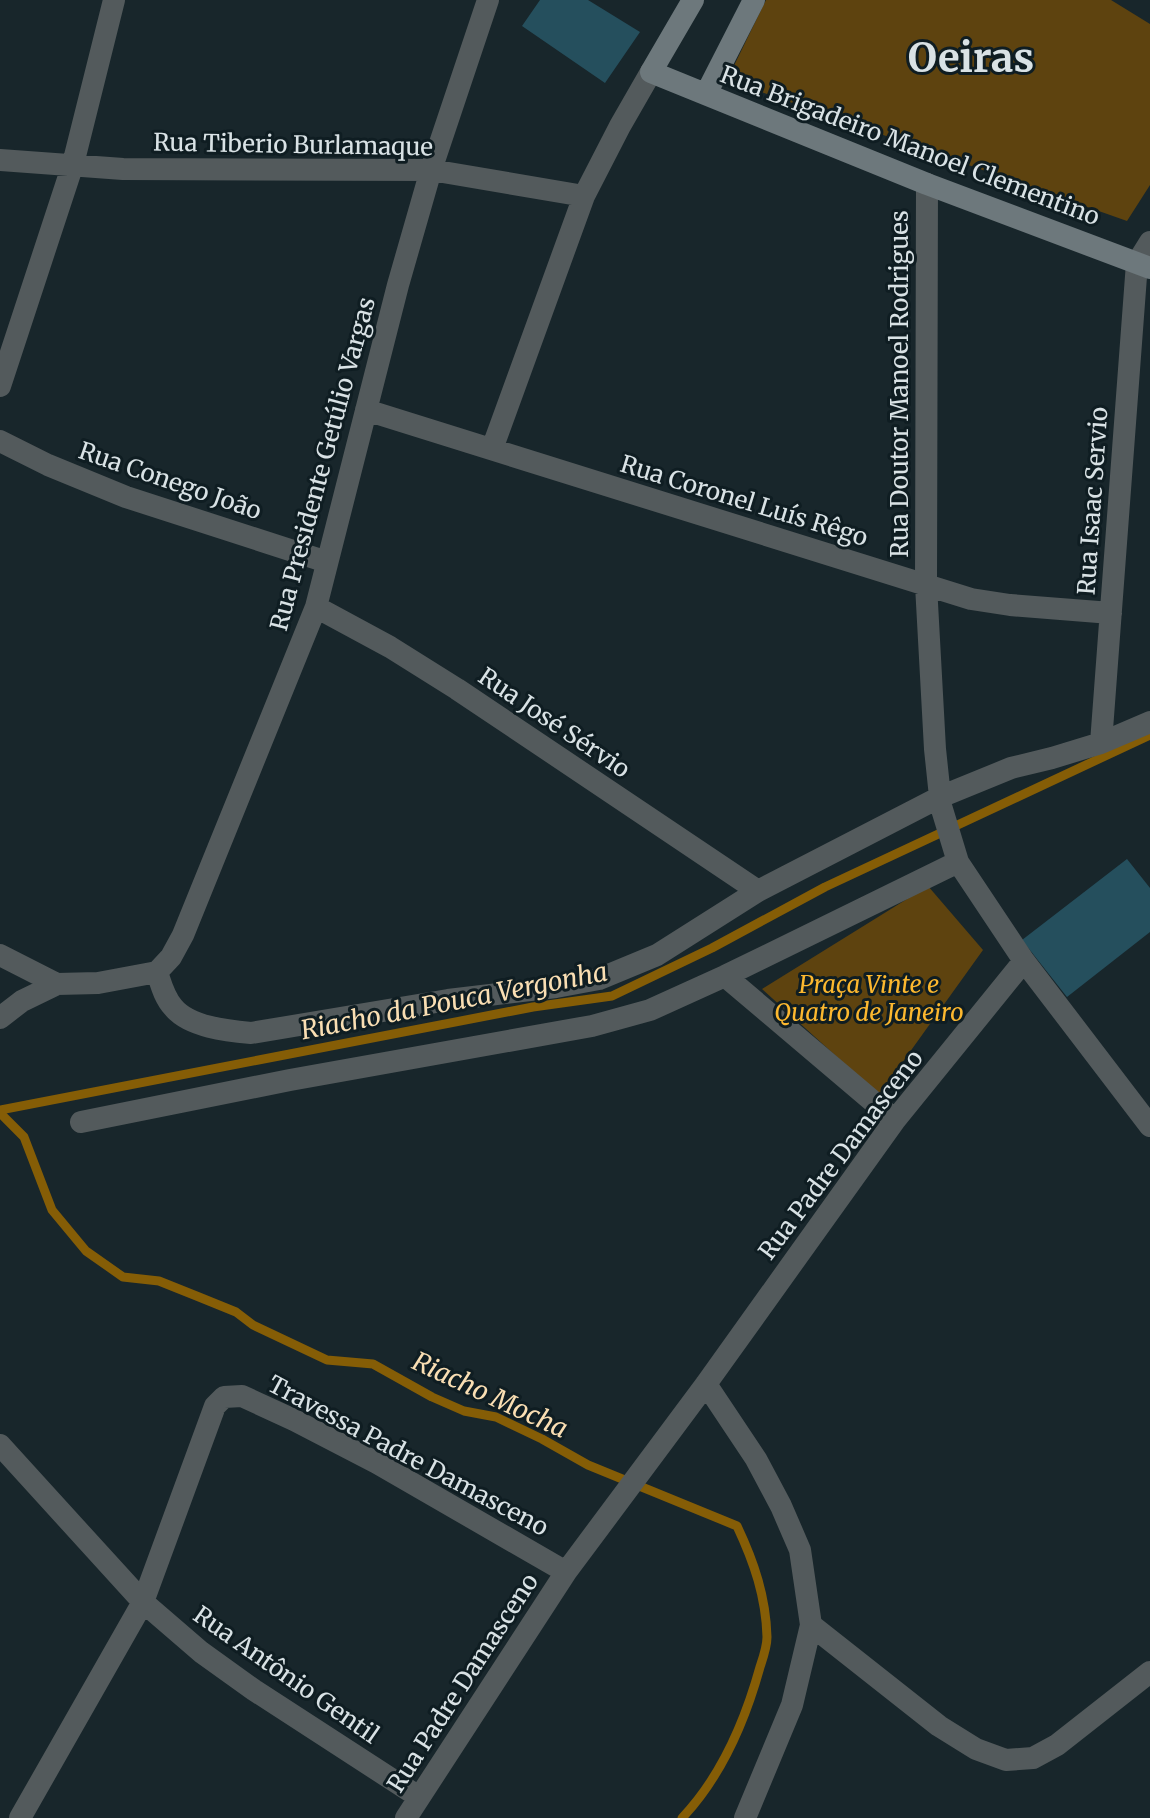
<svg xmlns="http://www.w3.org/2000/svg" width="1150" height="1818" font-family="Merriweather,serif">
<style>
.green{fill:#5e430f}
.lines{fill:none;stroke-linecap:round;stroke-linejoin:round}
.stream{stroke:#855d06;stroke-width:9}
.building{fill:#254f5d}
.minor{stroke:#535a5c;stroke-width:22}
.secondary{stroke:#6d787c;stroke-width:22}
.labels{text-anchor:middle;stroke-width:6;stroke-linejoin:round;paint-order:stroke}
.street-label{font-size:24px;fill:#d9e2e5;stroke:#0f1d22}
.park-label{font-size:24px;font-style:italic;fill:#fcb82f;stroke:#0f1d22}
.water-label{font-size:26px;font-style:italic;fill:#f9deb3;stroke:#0f1d22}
.town-label{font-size:40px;font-weight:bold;fill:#d9e2e5;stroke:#0f1d22}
</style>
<rect width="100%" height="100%" fill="#18262b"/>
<!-- green -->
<path class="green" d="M766,0H1111L1150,24V185L1127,221L727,80Z
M928,886L983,950L879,1095L762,989Z"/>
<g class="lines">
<!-- stream -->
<path class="stream" d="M0,1110L533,1007L612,996L712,948L825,887L1150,735
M0,1113L24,1137L52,1210L86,1251L123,1277L159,1281L199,1297L236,1312L253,1325L327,1360L373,1364L432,1397L464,1411L496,1417L542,1439L588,1465L737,1526C754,1562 766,1597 767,1637C767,1647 763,1658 760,1667C745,1721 721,1777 682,1818"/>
</g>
<!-- building -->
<path class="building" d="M540,0H588L640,32L605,83L522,26Z
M1127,859L1150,888V932L1067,997L1022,940Z"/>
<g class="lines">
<!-- minor -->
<path class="minor" d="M0,160L123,169L431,170L584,196
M927,184L926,585L935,749L941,806L958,862L1024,961L1150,1126
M0,386L73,164L114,0
M366,410L971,599L1010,605L1111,613
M0,441L48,465L126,497L327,562
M492,449L584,196L620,126L651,72
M316,607L390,647L457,689L758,891
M1101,743L1137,263L1150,242
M0,955L57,984
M157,972C161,984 164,997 173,1007C189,1027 228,1031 251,1033L448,1000L556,987L599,979L657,955L758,891L940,797L1011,768L1052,758L1101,743L1150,722
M157,972L171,957L183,935L316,607L398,285L431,170L488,0
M725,976L895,1120
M0,1018L22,1001L57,984L98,983L157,972
M81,1122L290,1080L592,1026L650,1010L725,976L958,862
M706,1384L756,1459L781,1506L800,1550L811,1625L792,1705L745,1818
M0,1445L143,1602L201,1652L254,1690L419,1797
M811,1625L939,1726L976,1749L1006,1760L1033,1758L1057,1745L1150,1672
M20,1818L143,1602L215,1406L224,1397L242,1396L294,1420L377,1463L566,1572
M406,1818L566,1572L706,1384L895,1120L1024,961"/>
<!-- secondary -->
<path class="secondary" d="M693,0L651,72L927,184L1150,268
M706,94L754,0"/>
</g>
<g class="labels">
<!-- street labels -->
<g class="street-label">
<text transform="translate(293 145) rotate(1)" y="8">Rua Tiberio Burlamaque</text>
<text transform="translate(910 146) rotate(21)" y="8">Rua Brigadeiro Manoel Clementino</text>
<text transform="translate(900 384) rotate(-90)" y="8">Rua Doutor Manoel Rodrigues</text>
<text transform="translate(323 464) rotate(-75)" y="8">Rua Presidente Getúlio Vargas</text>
<text transform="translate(170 481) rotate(19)" y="8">Rua Conego João</text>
<text transform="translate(744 501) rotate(17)" y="8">Rua Coronel Luís Rêgo</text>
<text transform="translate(1093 501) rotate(-86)" y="8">Rua Isaac Servio</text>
<text transform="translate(554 723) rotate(34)" y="8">Rua José Sérvio</text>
<text transform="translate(841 1155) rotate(-53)" y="8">Rua Padre Damasceno</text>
<text transform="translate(408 1456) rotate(28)" y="8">Travessa Padre Damasceno</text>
<text transform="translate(286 1675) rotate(35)" y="8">Rua Antônio Gentil</text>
<text transform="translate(463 1683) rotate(-57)" y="8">Rua Padre Damasceno</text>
</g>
<!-- park labels -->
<g class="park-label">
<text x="869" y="993">Praça Vinte e<tspan x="869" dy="28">Quatro de Janeiro</tspan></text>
</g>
<!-- water labels -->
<g class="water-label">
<text transform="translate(454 1001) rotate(-11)" y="9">Riacho da Pouca Vergonha</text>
<text transform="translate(490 1395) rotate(25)" y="9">Riacho Mocha</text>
</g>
<!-- town labels -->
<g class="town-label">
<text x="971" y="72">Oeiras</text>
</g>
</g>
</svg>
